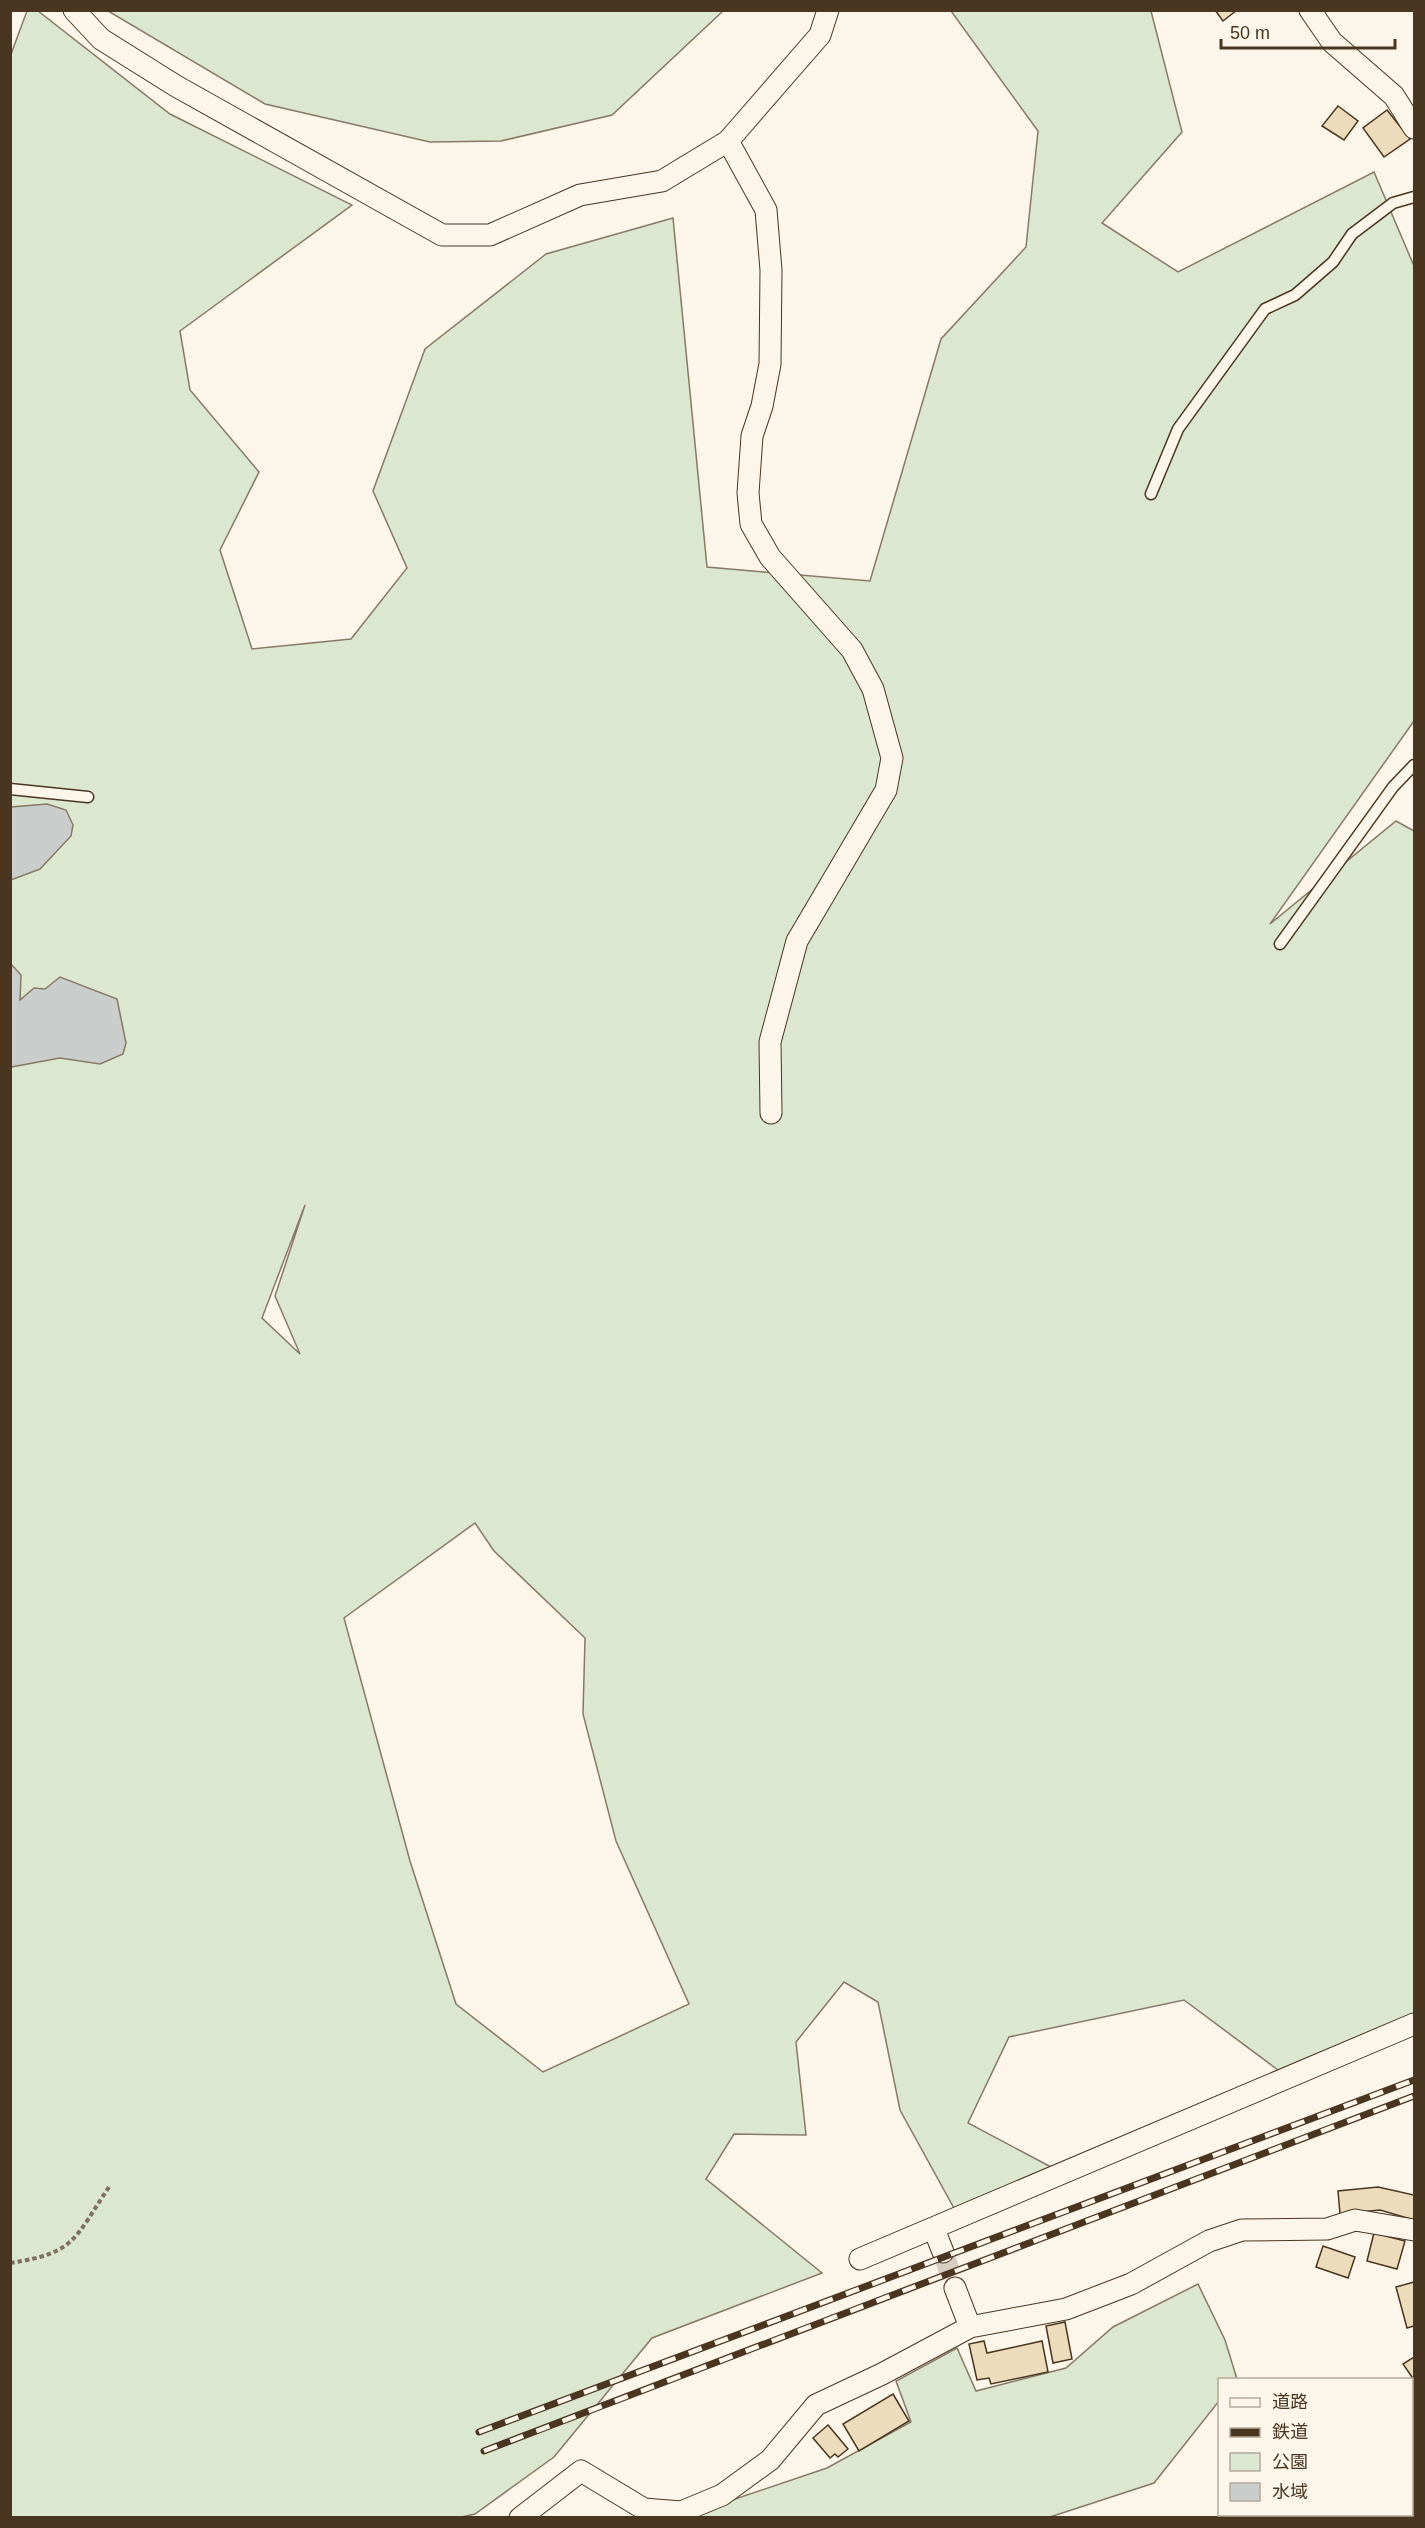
<svg xmlns="http://www.w3.org/2000/svg" width="1425" height="2528" font-family="Helvetica,'Noto Sans JP',sans-serif">
<style>
.green{fill:#dce7d0;stroke:#887966;stroke-width:1.5;fill-rule:evenodd}
.water{fill:#c9cecd;stroke:#887966;stroke-width:1.5}
.building{fill:#ecdcbc;stroke:#4a3520;stroke-width:1.5}
.lines{fill:none;stroke-linecap:round;stroke-linejoin:round}
.minor-tunnel{stroke:#d8cfc1;stroke-width:21;stroke-dasharray:21 10;stroke-linecap:butt}
.service-casing{stroke:#4a3520;stroke-width:13}
.minor-casing{stroke:#4a3520;stroke-width:23}
.path{stroke:#7f6f5c;stroke-width:4;stroke-dasharray:4.5 3;stroke-linecap:butt}
.service{stroke:#fbf6e9;stroke-width:10}
.minor{stroke:#fbf6e9;stroke-width:21}
.rail-casing{stroke:#4a3520;stroke-width:7}
.rail{stroke:#fbf6e9;stroke-width:4.5;stroke-dasharray:14;stroke-linecap:butt}
</style>
<rect width="100%" height="100%" fill="#fbf6e9"/>
<!-- green -->
<path class="green" d="M27,11H38L170,114L352,205L180,331L190,390L259,472L220,550L252,649L351,639L407,568L373,491L425,349L546,254L673,218L707,567L870,581L941,339L1026,247L1038,131L951,11H1151L1182,132L1102,223L1178,272L1374,172L1414,266V721L1270,924L1396,821L1414,831V2016L1282,2073L1184,2000L1009,2037L968,2123L1051,2167L955,2210L900,2110L878,2002L844,1982L796,2042L806,2135L734,2134L706,2179L822,2273L652,2338L554,2457L475,2514L457,2518H11L10,57ZM305,1205L275,1296L300,1354L262,1318ZM475,1523L494,1551L585,1638L583,1714L616,1841L689,2004L543,2072L456,2004L410,1861L344,1618Z
M108,11H723L612,115L501,141L430,142L265,104Z
M1198,2284L1225,2340L1237,2379L1220,2380L1219,2401L1154,2483L1050,2517L679,2518L827,2468L911,2422L896,2381L957,2348L976,2391L1066,2368L1113,2327Z"/>
<!-- water -->
<path class="water" d="M47,804L66,810L73,825L71,836L40,869L11,880V807Z
M11,964L21,975L20,1000L34,988L45,989L60,977L117,999L126,1043L123,1054L100,1064L60,1058L11,1067Z"/>
<!-- building -->
<path class="building" d="M1215,10H1237L1223,21Z
M1338,106L1358,121L1344,140L1322,126Z
M1387,110L1410,139L1384,157L1363,128Z
M1378,2187L1414,2195V2220L1380,2210L1340,2214L1338,2191Z
M1374,2233L1405,2241L1397,2269L1367,2261Z
M1323,2246L1355,2257L1348,2278L1316,2267Z
M1414,2282V2326L1407,2328L1396,2287Z
M1065,2322L1072,2359L1053,2363L1046,2326Z
M984,2341L987,2353L1042,2341L1048,2372L991,2384L989,2378L977,2380L969,2344Z
M1414,2357V2380L1403,2364Z
M893,2394L909,2421L859,2451L843,2424Z
M828,2425L848,2449L838,2457L835,2454L830,2458L813,2438Z"/>
<g class="lines">
<!-- minor-tunnel -->
<path class="minor-tunnel" d="M943,2252L955,2288"/>
<!-- service casing -->
<g class="service-casing">
<path id="service" d="M1151,494L1178,429L1265,309L1295,295L1333,262L1352,234L1393,203L1414,197
M10,789L88,797
M1280,944L1393,787L1414,765"/>
</g>
<!-- minor casing -->
<g class="minor-casing">
<path id="minor" d="M74,10L101,39L176,86L442,235H490L580,195L662,181L728,141L820,35L828,10
M1310,10L1332,42L1394,96L1414,128
M728,141L766,210L771,270L770,364L762,406L752,436L748,493L751,524L770,557L852,650L873,689L892,758L886,790L797,941L770,1042L771,1113
M934,2229L943,2252
M860,2259L1414,2024
M955,2288L970,2327
M520,2518L581,2471L644,2509L681,2512L722,2495L770,2460L816,2405L882,2374L970,2327L1066,2309L1131,2284L1209,2241L1242,2230L1327,2229L1355,2220L1414,2230"/>
</g>
<!-- path -->
<path class="path" d="M10,2263C76,2253 74,2239 109,2187"/>
<!-- service -->
<use href="#service" class="service"/>
<!-- minor -->
<use href="#minor" class="minor"/>
<!-- rail casing -->
<g class="rail-casing">
<path id="rail" d="M479,2432L1414,2080
M484,2451L1414,2096"/>
</g>
<!-- rail -->
<use href="#rail" class="rail"/>
</g>
<!-- border -->
<rect width="1425" height="2528" fill="none" stroke="#4a3520" stroke-width="24"/>
<!-- legend -->
<rect x="1218" y="2378" width="195" height="138" fill="#fbf6e9" stroke="#b4a999" stroke-width="1.5"/>
<rect x="1230" y="2398" width="30" height="9" fill="#fbf6e9" stroke="#b4a999" stroke-width="1.5"/>
<text x="1272" y="2408" font-size="18" fill="#4a3520">道路</text>
<rect x="1230" y="2428" width="30" height="9" fill="#4a3520" stroke="#b4a999" stroke-width="1.5"/>
<text x="1272" y="2438" font-size="18" fill="#4a3520">鉄道</text>
<rect x="1230" y="2453" width="30" height="18" fill="#dce7d0" stroke="#b4a999" stroke-width="1.5"/>
<text x="1272" y="2468" font-size="18" fill="#4a3520">公園</text>
<rect x="1230" y="2483" width="30" height="18" fill="#c9cecd" stroke="#b4a999" stroke-width="1.5"/>
<text x="1272" y="2498" font-size="18" fill="#4a3520">水域</text>
<!-- scale -->
<path d="M1221 39v9h174v-9" fill="none" stroke="#4a3520" stroke-width="3"/>
<text x="1230" y="39" font-size="18" fill="#4a3520" stroke="#fbf6e9" stroke-width="4.5" paint-order="stroke">50 m</text>
</svg>
